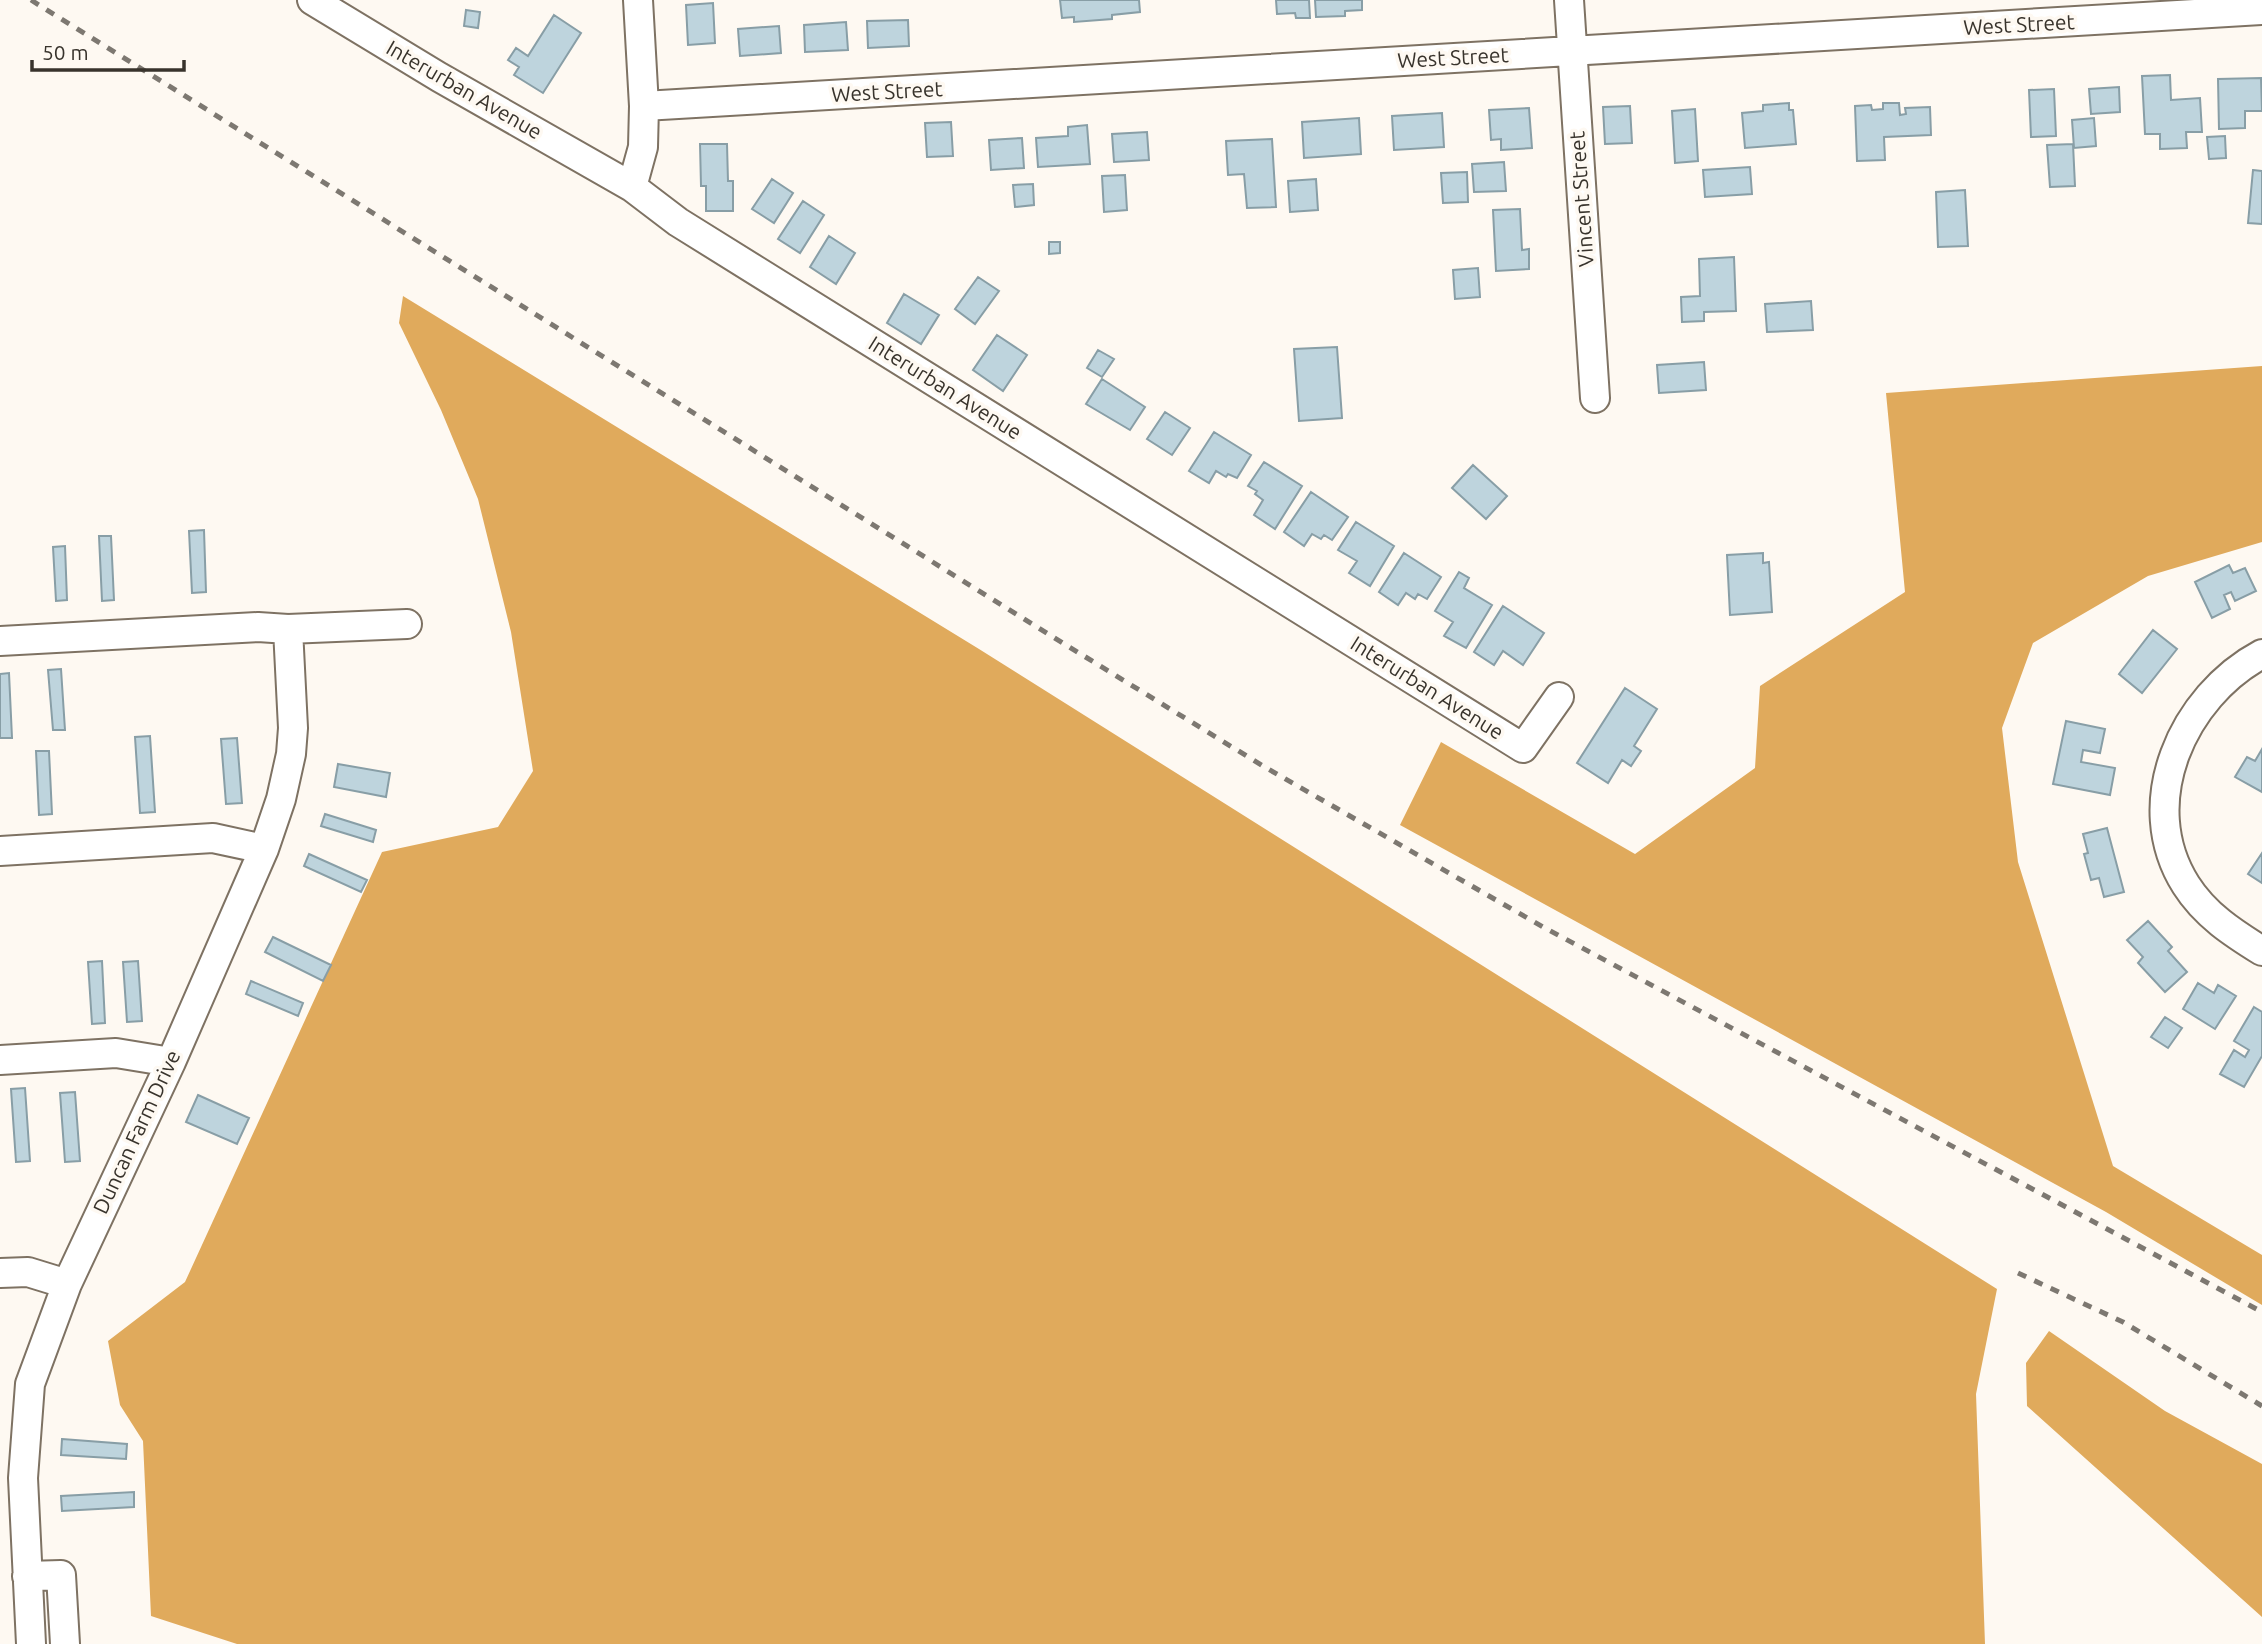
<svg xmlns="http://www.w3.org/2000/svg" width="2262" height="1644" font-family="Ubuntu,sans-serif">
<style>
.forest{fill:#e0aa5c}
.building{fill:#bed4dd;stroke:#889ea6;stroke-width:2}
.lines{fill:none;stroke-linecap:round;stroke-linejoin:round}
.minor-casing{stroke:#7e7263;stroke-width:32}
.minor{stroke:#fff;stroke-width:28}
.rail{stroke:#7d7871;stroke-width:5;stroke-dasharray:9 9;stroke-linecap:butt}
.labels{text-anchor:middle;stroke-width:7;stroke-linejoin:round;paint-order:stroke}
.street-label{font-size:21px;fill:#38332c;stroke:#fef9f2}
</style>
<rect width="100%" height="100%" fill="#fef9f2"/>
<!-- forest -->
<path class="forest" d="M403,296L979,649L1997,1289L1976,1394L1985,1644H237L151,1616L143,1441L120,1405L108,1341L185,1282L382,852L498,827L533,771L511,632L478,499L441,410L399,323Z
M2262,366V542L2148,576L2033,643L2002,728L2018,862L2113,1166L2262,1255V1305L2106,1212L1400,825L1441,742L1635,854L1755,768L1760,686L1905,592L1886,393Z
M2049,1331L2165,1411L2262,1464V1617L2027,1406L2026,1363Z"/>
<!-- building -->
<path class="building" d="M1060,0H1139L1140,12L1112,15V19L1074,22V17L1062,18Z
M1276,0H1309L1310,18H1296L1295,13L1277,14Z
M1315,0H1362V10L1345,11V16L1316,17Z
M713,3L715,43L688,45L686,5Z
M466,10L480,12L478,28L464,26Z
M554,15L581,33L543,93L514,75L519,67L508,60L516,48L528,56Z
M908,20L909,46L868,48L867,21Z
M846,22L848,50L805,52L804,25Z
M779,26L781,53L740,56L738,29Z
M2170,75L2171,100L2200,98L2202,132H2186L2187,148L2160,149V134H2145L2142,76Z
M2261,78L2262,111H2245V128L2219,129L2218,79Z
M2119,87L2120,112L2091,114L2089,89Z
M2054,89L2056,136L2031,137L2029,90Z
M1789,103V110H1793L1796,144L1745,148L1742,113L1763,111V105Z
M1883,103H1899L1900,115L1906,114L1905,108L1930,107L1931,135L1884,137L1885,160L1857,161L1855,106L1871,105L1872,110L1883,109Z
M1630,106L1632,143L1605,144L1603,107Z
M1529,108L1532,148L1501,150V139L1491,140L1489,110Z
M1695,109L1698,161L1675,163L1672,111Z
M1442,113L1444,147L1394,150L1392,116Z
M1359,118L1361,154L1304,158L1302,122Z
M2094,118L2096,146L2074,148L2072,120Z
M951,122L953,156L927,157L925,123Z
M1087,125L1090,164L1038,167L1036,138L1068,136V127Z
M1147,132L1149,160L1114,162L1112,134Z
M2225,136L2226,158L2209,159L2207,137Z
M1022,138L1024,168L991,170L989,140Z
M1272,139L1276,207L1247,208L1244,174L1228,175L1226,141Z
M700,144H727L728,181H733V211H706V186H701Z
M2073,144L2075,186L2050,187L2047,145Z
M1504,162L1506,191L1474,192L1472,164Z
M1750,167L1752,194L1705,197L1703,170Z
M2253,170L2262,171V224L2248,223Z
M1467,172L1468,202L1443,203L1441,173Z
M1125,175L1127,210L1104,212L1102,176Z
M772,179L793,193L774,223L752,209Z
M1316,179L1318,210L1290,212L1288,181Z
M1033,184L1034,205L1015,207L1013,185Z
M1965,190L1968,246L1938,247L1936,192Z
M803,201L824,215L800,253L778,239Z
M1520,209L1522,250L1529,249V269L1496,271L1493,210Z
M829,236L855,253L836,284L810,267Z
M1049,242H1060V253L1049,254Z
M1734,257L1736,311L1704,312V321L1682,322L1681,297L1700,296L1699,259Z
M1478,268L1480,297L1455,299L1453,270Z
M978,277L999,291L975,324L955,309Z
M904,294L939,315L921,344L887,323Z
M1811,301L1813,330L1767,332L1765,304Z
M997,335L1027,355L1003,391L973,370Z
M1337,347L1342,418L1299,421L1294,349Z
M1098,350L1114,359L1102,377L1087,368Z
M1704,362L1706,390L1659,393L1657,365Z
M1102,379L1145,407L1130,430L1086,404Z
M1165,412L1190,428L1172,455L1147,439Z
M1214,432L1251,455L1237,478L1228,474L1226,477L1216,471L1209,483L1189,471Z
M1264,462L1302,486L1275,529L1254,515L1263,500L1255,494L1257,491L1248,486Z
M1473,465L1507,496L1486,519L1452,488Z
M1311,492L1348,517L1332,540L1324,535L1321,539L1312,534L1304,546L1284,532Z
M1356,522L1394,546L1370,586L1349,573L1357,561L1338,550Z
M204,530L206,592L192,593L189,531Z
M99,536H111L114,600L102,601Z
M65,546L67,600L56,601L53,547Z
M1404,553L1441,577L1427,599L1418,594L1415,599L1406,593L1398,605L1379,592Z
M1763,553V563L1769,562L1772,612L1730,615L1727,555Z
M2229,565L2233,573L2245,568L2256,591L2235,601L2231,592L2224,595L2230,609L2212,618L2195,582Z
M1459,572L1469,578L1464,588L1492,605L1466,648L1444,636L1453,622L1435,611Z
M1503,606L1544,633L1523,665L1503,651L1494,665L1474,652Z
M2153,630L2177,649L2142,693L2119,674Z
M61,669L65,730H53L48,670Z
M9,673L12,738H0V674Z
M1625,688L1657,709L1634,746L1641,751L1631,766L1622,760L1608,783L1577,763Z
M2066,721L2105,729L2100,753L2083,750L2081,762L2115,768L2110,795L2053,784Z
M150,736L155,812L140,813L135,737Z
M237,738L242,803L226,804L221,739Z
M2262,749V792L2235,777L2247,757L2255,761Z
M36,751H49L52,814L39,815Z
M338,764L390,773L386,797L334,787Z
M325,814L376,830L373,842L321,826Z
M2107,828L2124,892L2104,897L2099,878L2091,880L2084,854L2088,853L2083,834Z
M2262,853V883L2248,874Z
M309,854L367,880L361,892L304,866Z
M2148,921L2172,947L2168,951L2187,972L2165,992L2138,963L2143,957L2127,940Z
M273,937L331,965L323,981L265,952Z
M102,961L105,1023L92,1024L88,962Z
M138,961L142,1021L127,1022L123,962Z
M251,981L303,1003L298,1016L246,994Z
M2198,983L2214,993L2218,985L2236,996L2215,1029L2183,1009Z
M2254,1007L2262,1012V1056L2244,1087L2220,1074L2234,1050L2245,1057L2249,1050L2234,1041Z
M2165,1017L2182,1028L2168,1048L2151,1037Z
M25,1088L30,1161L16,1162L11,1089Z
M75,1092L80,1161L65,1162L60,1093Z
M198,1095L249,1118L237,1144L186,1122Z
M62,1439L127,1444L126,1459L61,1455Z
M134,1492V1507L62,1511L61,1496Z"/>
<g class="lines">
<!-- minor casing -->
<g class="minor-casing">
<path id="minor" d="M312,0L439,77L632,187L678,222L1523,748L1559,697
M1569,0L1595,398
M644,106L2262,10
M632,187L643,147L644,106L638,0
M0,641L258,627L288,629L407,624
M2262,654C2183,696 2134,803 2186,885C2205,915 2233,933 2262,951
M0,851L213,838L264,849
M0,1060L116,1053L171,1062
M0,1273L28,1272L67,1284
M27,1576L61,1575L65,1644
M31,1644L23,1478L30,1384L67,1284L171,1062L264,849L281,799L291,754L293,728L288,629"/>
</g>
<!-- minor -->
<use href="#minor" class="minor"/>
<!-- rail -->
<path class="rail" d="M31,0L1053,637L1263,766L1543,927L2262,1312
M2018,1273L2123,1322L2262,1406"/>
</g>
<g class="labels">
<!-- street labels -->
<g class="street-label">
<text transform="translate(2019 25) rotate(-3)" y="7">West Street</text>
<text transform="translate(1453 58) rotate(-3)" y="7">West Street</text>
<text transform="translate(464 90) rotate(30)" y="7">Interurban Avenue</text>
<text transform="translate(887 92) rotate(-3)" y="7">West Street</text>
<text transform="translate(1582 199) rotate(-94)" y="7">Vincent Street</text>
<text transform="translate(945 388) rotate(32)" y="7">Interurban Avenue</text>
<text transform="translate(1427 688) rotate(32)" y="7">Interurban Avenue</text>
<text transform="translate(137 1132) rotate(-65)" y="7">Duncan Farm Drive</text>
</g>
</g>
<!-- scale -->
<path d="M32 60v10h152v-10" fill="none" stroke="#38332c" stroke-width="3.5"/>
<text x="42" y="60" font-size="21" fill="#38332c" stroke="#fef9f2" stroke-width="5" paint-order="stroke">50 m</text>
</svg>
